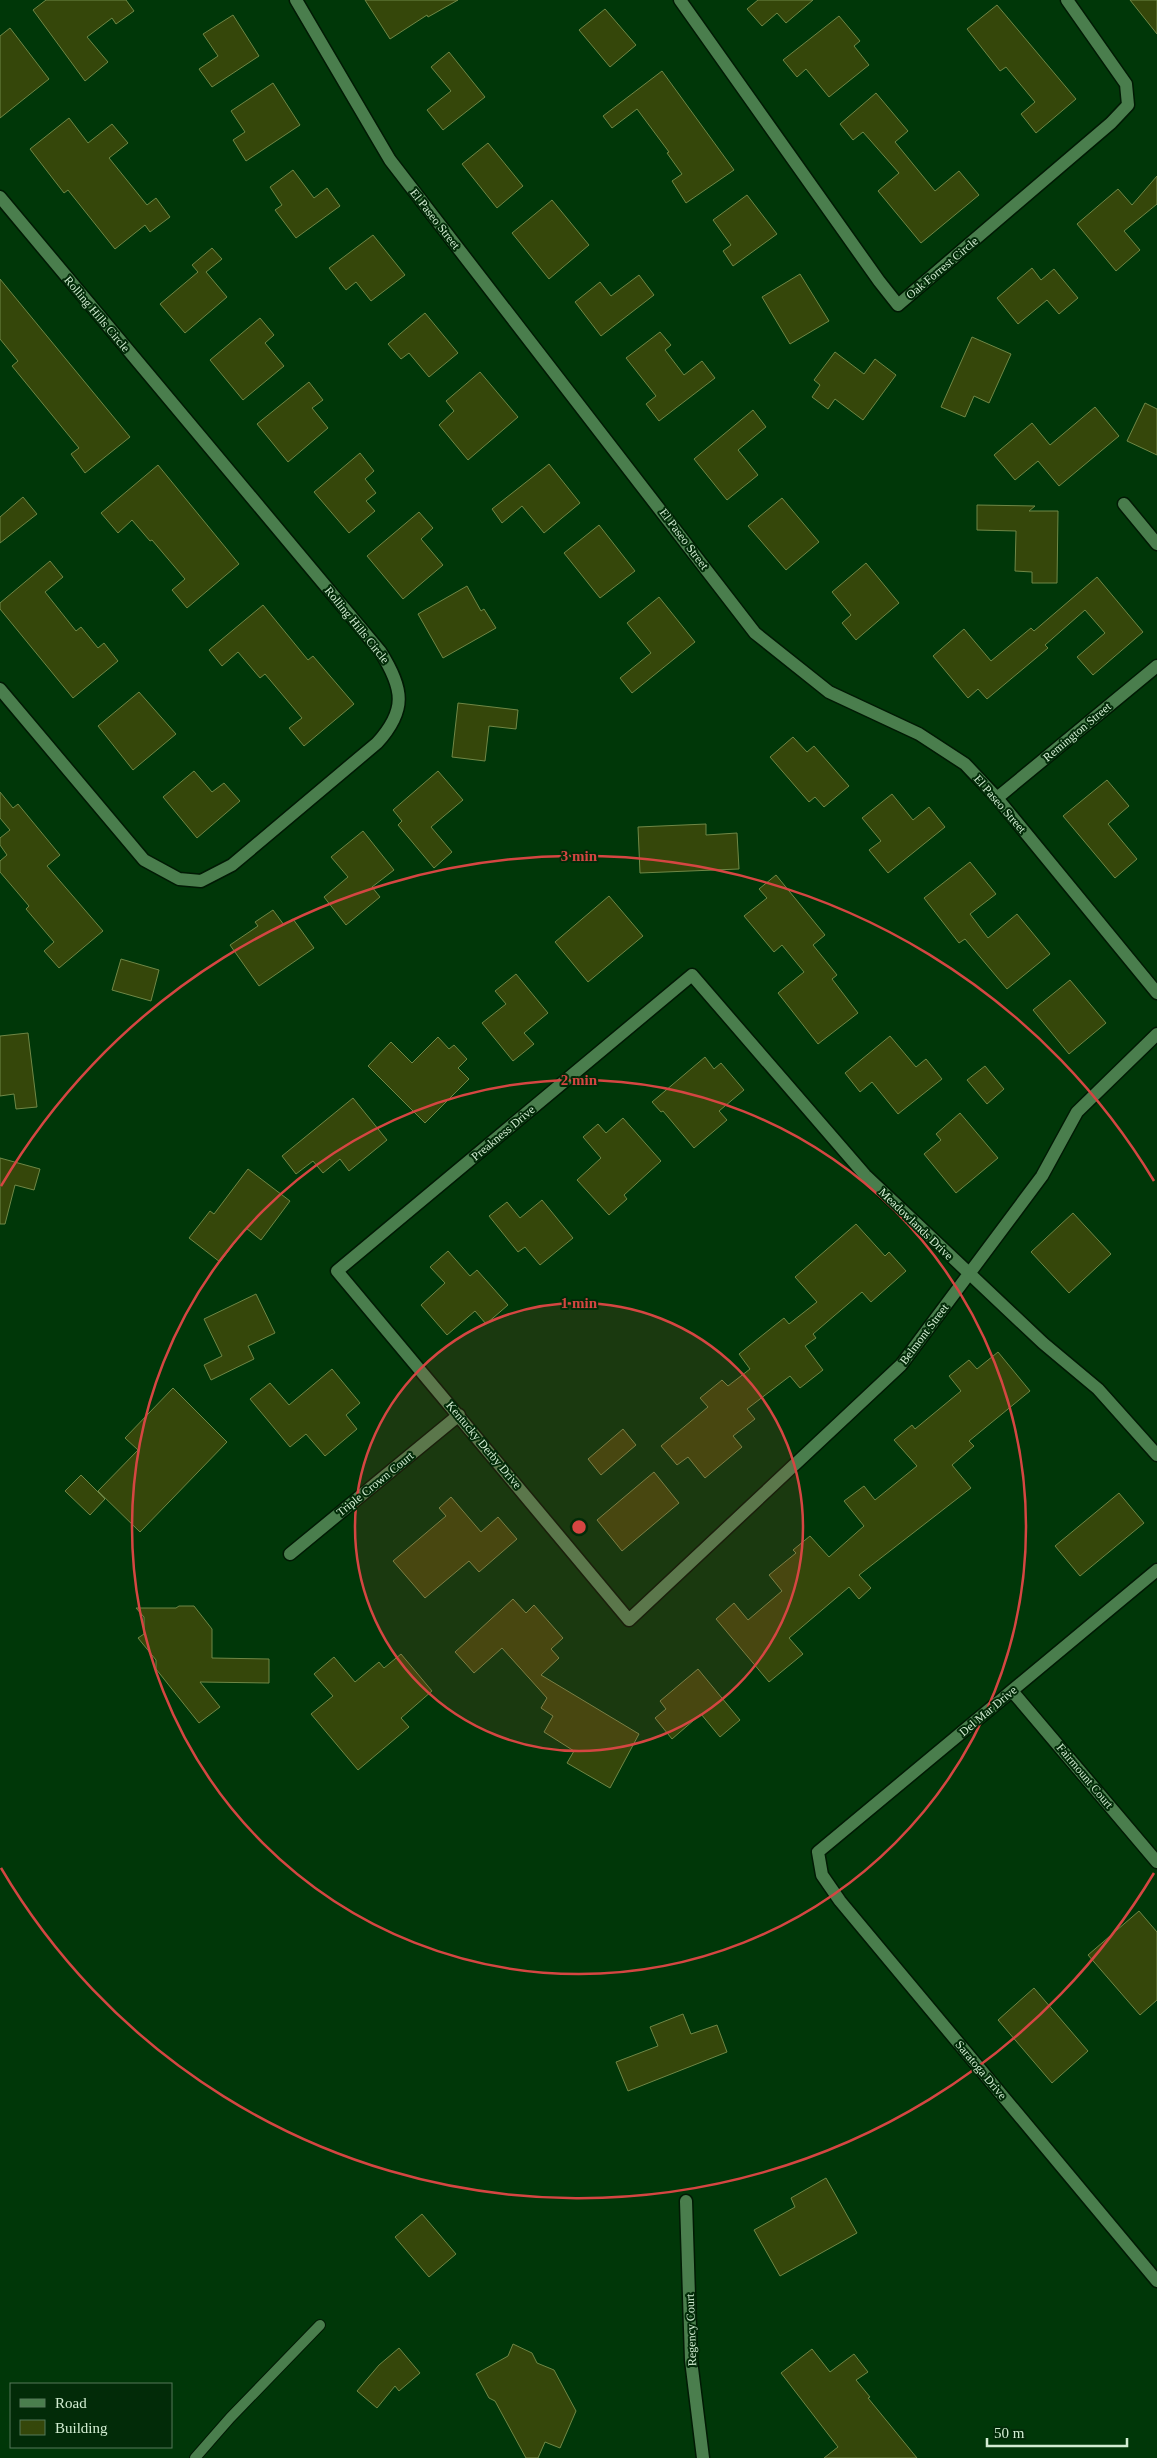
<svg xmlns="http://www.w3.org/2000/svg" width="1157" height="2458" font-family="'Times New Roman',serif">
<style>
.building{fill:#35470a;stroke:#6f8746}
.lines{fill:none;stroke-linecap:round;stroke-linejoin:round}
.service-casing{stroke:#011a04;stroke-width:12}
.minor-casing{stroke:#011a04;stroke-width:15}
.service{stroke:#4a7e4d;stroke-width:10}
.minor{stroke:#4a7e4d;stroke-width:12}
.ring{fill:none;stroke:#d54642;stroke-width:2.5}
.labels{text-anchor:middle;stroke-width:4;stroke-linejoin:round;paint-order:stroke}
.street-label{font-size:12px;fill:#d2edd2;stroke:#022b08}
.centre{fill:#d54642;stroke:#022b08;stroke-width:2.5}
.ring-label{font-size:15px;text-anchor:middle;font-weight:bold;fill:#d54642;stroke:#022b08;stroke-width:4;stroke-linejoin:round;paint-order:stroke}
</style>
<rect width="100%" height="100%" fill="#003708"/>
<!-- building -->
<path class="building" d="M46,0H126L134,11L116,24L112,18L87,37L108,62L85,81L33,10Z
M365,0H458L428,17L427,15L390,39Z
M758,0H813L786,23L777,13L762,26L747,9Z
M1130,0H1157V34Z
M997,5L1076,99L1036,133L1021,114L1035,102L1006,67L1000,71L967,29Z
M605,9L636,45L610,67L579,30Z
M233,15L259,56L212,87L199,69L218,56L203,34Z
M839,16L860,41L854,46L869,65L829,97L806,69L797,77L783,60Z
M10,28L49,79L0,118V36Z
M449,52L485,97L443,130L427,110L451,91L431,67Z
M662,71L734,170L686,203L672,181L682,174L667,153L669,152L637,109L612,128L603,116Z
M273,83L300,125L246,161L233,140L245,132L231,111Z
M876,93L908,131L895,142L935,191L959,171L979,195L921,243L878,191L899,173L863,132L853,140L840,124Z
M69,118L88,143L112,124L128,143L109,158L147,205L156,198L170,217L150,232L145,225L115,249L68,190L64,193L30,149Z
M488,143L523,186L497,208L462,164Z
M293,170L314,198L327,188L340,206L296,238L275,210L282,205L270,187Z
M1157,176V204L1124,231L1140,250L1116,271L1077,224L1118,189L1132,205Z
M747,195L777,234L733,266L723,251L731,245L713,220Z
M552,200L589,245L549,279L512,233Z
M373,235L405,275L371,301L356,282L346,290L329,268Z
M212,248L222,259L206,272L227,297L185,333L160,304L198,272L192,265Z
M1032,268L1041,280L1054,269L1078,298L1059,314L1047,300L1018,324L997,298Z
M800,274L829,321L790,344L762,297Z
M639,275L654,295L601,336L575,302L600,282L611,296Z
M0,279L130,437L85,473L71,454L79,448L12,366L18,361L0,339Z
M425,313L458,353L429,377L409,353L401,359L388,344Z
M260,318L274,335L265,343L284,366L243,400L210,360Z
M660,332L671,345L665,350L684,375L702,361L715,378L659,421L646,404L656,396L626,358Z
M972,337L1011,354L989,403L974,396L965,417L941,407Z
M835,352L864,374L875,359L896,375L863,420L835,399L828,409L812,397L820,385L814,380Z
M480,372L518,417L468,460L439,425L454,411L446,401Z
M309,382L323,400L312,408L328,428L288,462L257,424Z
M1145,403L1157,409V455L1127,441Z
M1095,407L1119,436L1059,486L1038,461L1015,480L994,455L1032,423L1050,445Z
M753,410L766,427L738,450L758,475L727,500L694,459Z
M360,453L374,471L365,479L376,493L366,501L375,511L349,533L314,492Z
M549,464L580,503L544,533L522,506L502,523L492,509Z
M158,465L239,564L187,608L172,590L185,579L152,540L150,541L132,520L118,533L101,513Z
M23,497L37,514L0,543V517Z
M782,498L819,542L786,570L748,526Z
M977,505L1035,506L1029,511H1058L1057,583H1032V572L1015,571L1016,531L977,530Z
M419,512L433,528L421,539L443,565L403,599L367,556Z
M599,525L635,571L600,598L564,553Z
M50,561L63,577L45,592L76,631L81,627L98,648L104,643L118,661L73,698L0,609V603Z
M866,563L899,603L856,640L842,623L851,615L832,592Z
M1097,577L1143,632L1093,675L1077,657L1105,633L1085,610L1045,645L1048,648L987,699L978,689L968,698L933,656L964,629L991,661L1031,628L1034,631Z
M467,586L481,611L484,609L496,628L443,658L418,614Z
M659,597L695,642L632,693L620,678L651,653L627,623Z
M263,605L308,660L313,656L354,704L304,746L289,728L302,718L265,674L260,678L238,652L222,666L209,650Z
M139,692L176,734L133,770L98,726Z
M458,703L518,710L516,729L489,726L485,761L452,757Z
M793,737L807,752L814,746L849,786L824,807L815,797L809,802L770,757Z
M194,771L212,792L224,783L240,801L197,838L163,797Z
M438,771L463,800L431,827L452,852L434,868L398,825L402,821L393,810Z
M1107,780L1129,806L1108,824L1137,859L1115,878L1063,816Z
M0,792L13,808L18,804L60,855L47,866L103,931L59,968L44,951L54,942L26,909L29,906L0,872V861L7,855L0,845V838L10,830L0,818Z
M892,794L913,820L929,807L945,827L888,873L869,850L881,841L862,818Z
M706,824V835L737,833L739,869L640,873L638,827Z
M363,831L394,870L372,887L380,897L346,925L324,897L348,877L331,857Z
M970,862L996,894L970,914L988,938L1017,914L1050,954L1007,989L965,939L959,943L924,898Z
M776,875L825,935L813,945L837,975L832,979L858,1013L818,1044L778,993L804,972L782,945L774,952L744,916L767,898L759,889Z
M609,896L643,936L588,982L555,942Z
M273,910L284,925L293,919L314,948L259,986L230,945L258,926L255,922Z
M121,959L159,970L151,1001L112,990Z
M516,974L548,1013L524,1033L534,1044L513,1061L482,1023L506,1004L495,991Z
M1070,980L1106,1023L1069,1054L1033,1010Z
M28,1033L37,1107L16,1109L14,1094L0,1096V1036Z
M890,1036L916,1067L926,1059L942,1079L898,1114L872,1082L860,1092L845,1073Z
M438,1037L449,1049L454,1045L467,1059L458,1068L469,1079L425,1123L368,1066L391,1042L412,1063Z
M705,1057L714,1069L721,1063L744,1090L719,1111L727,1120L694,1148L663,1111L661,1112L652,1102Z
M985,1066L1004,1089L987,1104L967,1080Z
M353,1098L387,1140L349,1171L340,1159L323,1173L313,1161L296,1174L282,1156Z
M960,1113L998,1158L956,1193L924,1154L941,1140L936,1134Z
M623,1118L661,1161L624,1195L627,1199L609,1215L577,1180L601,1158L583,1137L598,1124L606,1133Z
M0,1158L40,1169L34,1190L15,1185L5,1224H0Z
M248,1169L290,1201L261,1240L246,1228L220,1262L189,1238L210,1211L214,1214Z
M542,1200L573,1238L540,1265L525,1247L518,1252L489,1216L507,1202L520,1218Z
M1073,1213L1111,1254L1069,1293L1031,1252Z
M856,1224L885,1256L889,1252L906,1271L871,1302L862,1292L813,1334L816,1338L805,1346L823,1370L800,1388L790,1376L747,1409L755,1419L733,1436L742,1447L705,1478L688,1457L677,1465L661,1446L708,1407L700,1398L722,1380L728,1386L750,1369L739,1354L784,1318L789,1324L817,1302L795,1277Z
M448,1251L470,1276L477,1270L508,1305L486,1324L475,1311L447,1335L421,1305L445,1283L430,1267Z
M256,1294L275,1333L248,1346L254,1359L211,1380L204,1365L222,1356L204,1319Z
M998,1352L1030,1391L969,1441L974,1446L952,1465L971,1488L859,1575L871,1588L859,1599L849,1587L789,1638L803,1654L769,1682L716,1619L734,1603L748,1620L782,1591L769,1575L796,1553L793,1550L810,1536L829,1557L864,1526L844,1501L864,1486L875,1500L917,1466L894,1440L912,1425L915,1429L961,1391L949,1376L969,1360L977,1369Z
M332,1369L360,1403L346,1415L357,1429L325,1456L306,1434L290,1447L250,1399L270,1383L289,1405Z
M173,1388L227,1442L140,1532L98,1491L138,1450L125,1438Z
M623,1429L636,1445L601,1475L588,1459Z
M654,1472L679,1503L622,1551L597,1520Z
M81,1475L105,1499L90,1515L65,1491Z
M1119,1493L1144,1523L1080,1576L1055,1546Z
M451,1497L481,1532L498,1517L517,1539L479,1572L469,1561L425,1598L393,1561L446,1516L439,1508Z
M513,1599L526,1613L534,1605L563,1638L551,1649L559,1658L541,1675L639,1734L610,1788L567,1763L574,1751L544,1732L553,1716L541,1708L547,1698L502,1648L474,1673L455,1652Z
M179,1606H194L212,1629V1658L269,1659V1683L200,1682L220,1707L199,1723L156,1669V1660L138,1638L144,1634V1617L136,1608H176Z
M401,1654L432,1691L401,1718L409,1727L358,1770L311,1714L333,1696L314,1674L334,1657L355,1682L379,1662L384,1668Z
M698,1669L740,1720L720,1737L701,1714L672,1739L655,1718L666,1709L660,1701Z
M1139,1911L1157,1932V2000L1140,2015L1088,1955Z
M1034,1988L1088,2051L1052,2083L998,2020Z
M683,2014L691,2034L717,2025L727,2052L628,2091L616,2062L658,2046L650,2027Z
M826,2178L857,2233L780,2276L754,2230L795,2207L791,2198Z
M422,2214L456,2254L429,2277L395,2237Z
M513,2344L532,2353L537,2363L554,2370L576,2411L560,2448L545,2442L538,2458H526L495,2401L489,2398L476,2374L508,2356Z
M399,2348L420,2373L399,2391L395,2386L377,2408L357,2391L379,2365Z
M812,2349L830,2372L854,2354L868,2372L856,2380L870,2397L868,2398L917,2458H824L838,2447L781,2373Z"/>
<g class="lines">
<!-- service casing -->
<g class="service-casing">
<path id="service" d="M195,2458L230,2418L320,2325"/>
</g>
<!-- minor casing -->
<g class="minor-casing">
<path id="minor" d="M296,0L390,160L755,633L829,692L919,734L965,764L997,798L1157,993
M680,0L879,281L898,305L1111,123L1128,105L1126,84L1067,0
M0,197L380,651C404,689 407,710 377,743L232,865L201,881L179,879L144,860L0,689
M1124,504L1157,544
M997,798L1157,666
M1157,1034L1077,1112L1042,1176L901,1365L629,1620L337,1271L692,975L865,1175L1043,1343L1098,1389L1157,1455
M290,1554L459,1415
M1157,1570L818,1852L822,1875L840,1901L1157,2281
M1012,1691L1157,1862
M686,2201L691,2360L703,2458"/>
</g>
<!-- service -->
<use href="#service" class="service"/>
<!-- minor -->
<use href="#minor" class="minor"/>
</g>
<!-- distance rings -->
<circle cx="579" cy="1527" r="224" fill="#d54642" fill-opacity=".12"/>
<g class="ring">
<circle cx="579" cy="1527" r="224"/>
<circle cx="579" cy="1527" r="447"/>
<path d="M1154 1873A671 671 0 0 1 1 1868M1 1186A671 671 0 0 1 1154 1181"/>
</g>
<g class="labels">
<!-- street labels -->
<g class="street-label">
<text transform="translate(435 219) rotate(52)" y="4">El Paseo Street</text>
<text transform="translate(942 268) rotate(-40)" y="4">Oak Forrest Circle</text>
<text transform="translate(97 314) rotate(50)" y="4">Rolling Hills Circle</text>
<text transform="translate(684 539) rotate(53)" y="4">El Paseo Street</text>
<text transform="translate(357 625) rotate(51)" y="4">Rolling Hills Circle</text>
<text transform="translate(1077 732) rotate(-40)" y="4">Remington Street</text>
<text transform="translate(1000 804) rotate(49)" y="4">El Paseo Street</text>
<text transform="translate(503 1133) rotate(-40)" y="4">Preakness Drive</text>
<text transform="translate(916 1224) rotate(44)" y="4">Meadowlands Drive</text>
<text transform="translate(924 1334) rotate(-53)" y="4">Belmont Street</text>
<text transform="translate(484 1445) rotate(50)" y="4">Kentucky Derby Drive</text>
<text transform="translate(375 1484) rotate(-39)" y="4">Triple Crown Court</text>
<text transform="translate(988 1711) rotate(-40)" y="4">Del Mar Drive</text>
<text transform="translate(1085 1776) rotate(50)" y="4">Fairmount Court</text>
<text transform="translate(981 2070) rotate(50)" y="4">Saratoga Drive</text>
<text transform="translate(691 2330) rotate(-92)" y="4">Regency Court</text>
</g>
</g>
<circle cx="579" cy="1527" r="8" class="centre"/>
<g class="ring-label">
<text x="579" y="861">3 min</text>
<text x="579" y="1085">2 min</text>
<text x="579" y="1308">1 min</text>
</g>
<!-- legend -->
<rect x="10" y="2383" width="162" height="65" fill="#022b08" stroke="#557959"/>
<rect x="20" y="2399" width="25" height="8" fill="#4a7e4d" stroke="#557959"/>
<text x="55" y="2408" font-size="15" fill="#d2edd2">Road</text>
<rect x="20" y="2420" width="25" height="15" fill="#35470a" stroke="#557959"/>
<text x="55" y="2433" font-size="15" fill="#d2edd2">Building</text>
<!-- scale -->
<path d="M987 2438v8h140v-8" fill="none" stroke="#d2edd2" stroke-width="2.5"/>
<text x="994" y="2438" font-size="15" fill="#d2edd2" stroke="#022b08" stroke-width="4" paint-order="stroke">50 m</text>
</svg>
